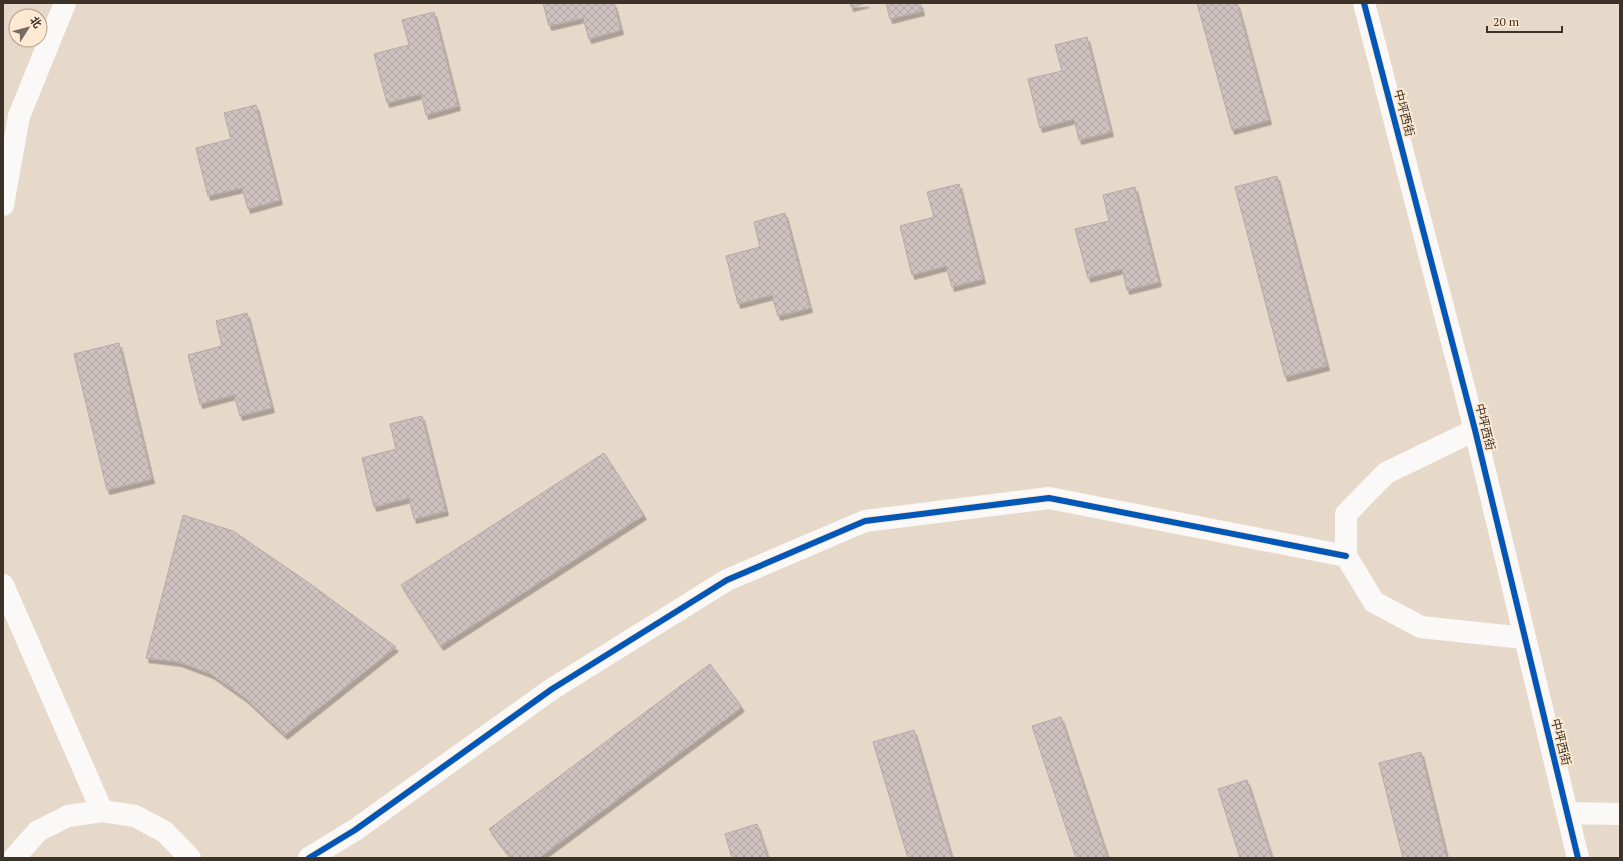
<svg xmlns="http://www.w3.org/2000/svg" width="1623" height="861" font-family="'PT Serif','Noto Sans SC',serif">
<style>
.building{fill:url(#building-cross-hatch);stroke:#b4a9a6;filter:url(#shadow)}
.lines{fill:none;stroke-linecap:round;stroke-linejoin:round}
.minor{stroke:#fbf9f7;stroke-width:22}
.cycleway-casing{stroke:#fde8d2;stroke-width:8}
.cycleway{stroke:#0057b8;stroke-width:6}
.labels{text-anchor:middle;stroke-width:4;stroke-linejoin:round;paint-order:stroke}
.street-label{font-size:12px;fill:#3c3227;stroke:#fde8d2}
</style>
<defs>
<pattern id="building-cross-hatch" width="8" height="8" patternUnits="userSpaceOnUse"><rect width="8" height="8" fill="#cdc2c0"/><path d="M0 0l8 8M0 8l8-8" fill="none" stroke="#b1a7a5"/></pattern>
<filter id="shadow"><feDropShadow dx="2.5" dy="4.5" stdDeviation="0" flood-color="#0004"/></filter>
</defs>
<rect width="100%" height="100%" fill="#e7d9ca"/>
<!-- building -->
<path class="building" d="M543,3H614L621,30L589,39L583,18L549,26Z
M850,3H867L851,7Z
M886,3H920L922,11L890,19Z
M1197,3H1237L1269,120L1232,130Z
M434,12L458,106L426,115L421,94L387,103L374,54L409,45L402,20Z
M1087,37L1111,132L1079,140L1074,119L1040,128L1028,79L1062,71L1055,45Z
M256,105L280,200L248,209L242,188L208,196L196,148L231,139L224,113Z
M1277,176L1327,366L1285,377L1235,187Z
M959,184L983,279L952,287L946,266L912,275L900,226L934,217L927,192Z
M1135,187L1159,282L1127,290L1122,269L1088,278L1075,229L1109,221L1103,195Z
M785,213L810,308L778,316L772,295L738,304L726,256L760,247L754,222Z
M247,313L272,408L240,416L234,395L200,404L188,355L222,346L216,321Z
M119,343L152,479L107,490L74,354Z
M422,416L446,511L414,519L409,498L374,507L362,458L396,449L390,424Z
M604,453L644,515L441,646L401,585Z
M183,515L233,531L309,583L396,647L285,735L245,698L211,674L179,662L146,658Z
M710,664L742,707L539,858H511L489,829Z
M1061,717L1108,858H1076L1032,726Z
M914,730L952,858H908L873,742Z
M1421,752L1447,858H1403L1379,763Z
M1247,780L1272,858H1240L1218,789Z
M757,824L768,858H732L725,834Z"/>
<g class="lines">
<!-- minor -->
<path class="minor" d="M1364,3L1475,430L1578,858
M3,205L19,116L65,3
M1475,430L1386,473L1346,514V556L1374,602L1421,627L1524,638
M3,585L102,811
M1567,813L1620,814
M14,858L38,831L68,816L102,811L135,816L165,832L190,858
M309,858L355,830L552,689L727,580L865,521L1049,498L1346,556"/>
<!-- cycleway casing -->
<g class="cycleway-casing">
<path id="cycleway" d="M1364,3L1475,430L1578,858
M309,858L355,830L552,689L727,580L865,521L1049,498L1346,556"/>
</g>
<!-- cycleway -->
<use href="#cycleway" class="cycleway"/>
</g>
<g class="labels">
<!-- street labels -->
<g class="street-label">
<text transform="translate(1404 113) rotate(75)" y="4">中坪西街</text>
<text transform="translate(1485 427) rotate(76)" y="4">中坪西街</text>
<text transform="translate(1561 742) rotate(76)" y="4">中坪西街</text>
</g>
</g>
<!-- border -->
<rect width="1623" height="861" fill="none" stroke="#3c3227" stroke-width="8"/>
<!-- north arrow -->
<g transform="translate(28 28) rotate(54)"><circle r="19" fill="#fde8d2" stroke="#b09f8e"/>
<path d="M0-3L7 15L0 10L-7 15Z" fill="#786c60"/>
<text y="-6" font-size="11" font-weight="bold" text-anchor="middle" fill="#3c3227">北</text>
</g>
<!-- scale -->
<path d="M1487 26v6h75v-6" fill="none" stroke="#3c3227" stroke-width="2"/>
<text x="1493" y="26" font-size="12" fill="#3c3227" stroke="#fde8d2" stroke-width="3" paint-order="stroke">20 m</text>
</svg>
